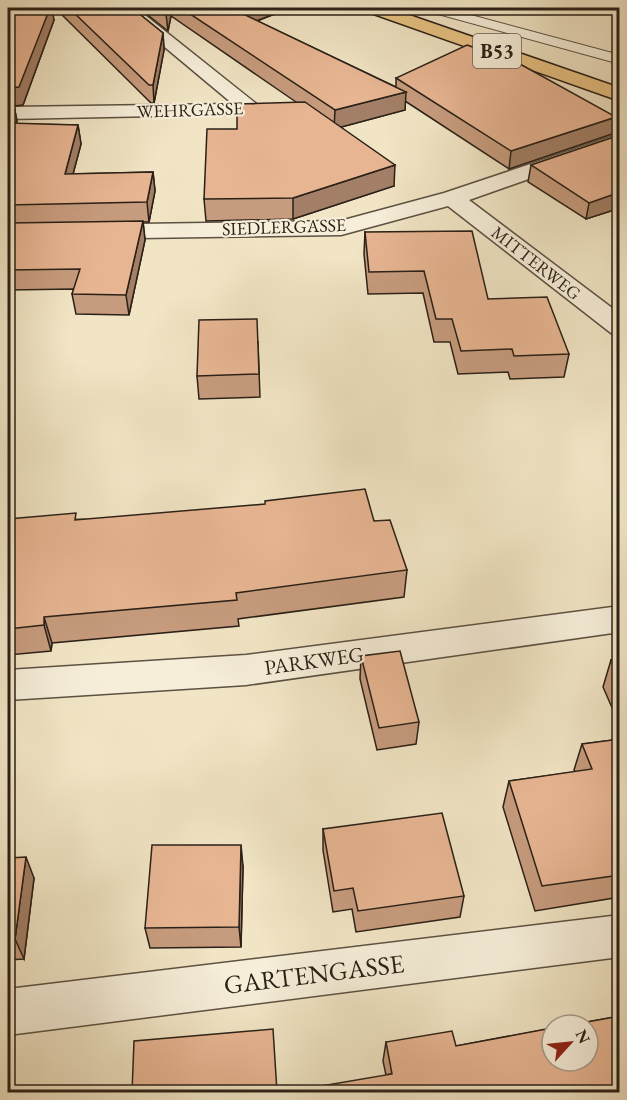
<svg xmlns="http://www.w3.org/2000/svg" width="627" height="1100" font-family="'EB Garamond',serif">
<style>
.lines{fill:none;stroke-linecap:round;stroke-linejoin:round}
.service-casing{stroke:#5c5142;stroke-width:2}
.minor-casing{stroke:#5c5142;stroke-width:3}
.primary-casing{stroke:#2a2017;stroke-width:3}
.service{fill:#f6eed9;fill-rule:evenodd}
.minor{fill:#f6eed9;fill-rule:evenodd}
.primary{fill:#e8c282;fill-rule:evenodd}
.wall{fill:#c79c7e;stroke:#2a2017;stroke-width:1.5}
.shaded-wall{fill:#a27f66;stroke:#2a2017;stroke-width:1.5}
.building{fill:#e7b592;stroke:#2a2017;stroke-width:1.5}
.labels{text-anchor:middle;stroke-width:4.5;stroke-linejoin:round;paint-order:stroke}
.far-street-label{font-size:18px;fill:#2a2017;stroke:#f6eed9}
.shield{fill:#f6eed9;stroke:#675e51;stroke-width:1.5}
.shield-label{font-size:20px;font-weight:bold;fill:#2a2017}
.street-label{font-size:21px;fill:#2a2017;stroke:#f6eed9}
.near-street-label{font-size:26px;fill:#2a2017;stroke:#f6eed9}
</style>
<rect width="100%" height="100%" fill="#f1e5c5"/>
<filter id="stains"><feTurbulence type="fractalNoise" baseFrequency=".00333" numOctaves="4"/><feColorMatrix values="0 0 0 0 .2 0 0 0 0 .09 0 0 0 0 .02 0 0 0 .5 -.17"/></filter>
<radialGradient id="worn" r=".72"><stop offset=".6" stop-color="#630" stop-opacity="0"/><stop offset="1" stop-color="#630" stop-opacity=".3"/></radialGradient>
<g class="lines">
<!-- service casing -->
<g class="service-casing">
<path id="service" d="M425,8H445L620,55V64L427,11Z"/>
</g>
<!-- minor casing -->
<g class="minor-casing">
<path id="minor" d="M118,8H136L259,106L262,110L259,114L8,119V107L233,104Z
M620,134V147L469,200L620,314V335L611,333L448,206L341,235L8,240V226L340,221L444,193Z
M620,606V632L246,685L8,700V670L246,655Z
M620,915V957L8,1035V989Z"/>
</g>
<!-- primary casing -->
<g class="primary-casing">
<path id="primary" d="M365,8H389L620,88V101L368,12Z"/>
</g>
<!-- service -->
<use href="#service" class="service"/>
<!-- minor -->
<use href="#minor" class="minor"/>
<!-- primary -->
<use href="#primary" class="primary"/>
</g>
<!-- wall -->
<path class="wall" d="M55,8H132L163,33L164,50L154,103H151Z
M139,8H290L257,21L396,87V78L612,134L509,169L405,101V110L341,127L394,186L293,219L206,221L204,199L237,129L296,102L171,16L168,31Z
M54,20L23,105L14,106L17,121L16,124L78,125L81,144L73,174L153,172L155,191L149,222H143L145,240L129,315L76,314L72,294L74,289L8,290V27Z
M620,135V214L614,210L586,219L528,182L531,165Z
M365,232L488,299L569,354L564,377L510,379L508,372L458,374L450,342H434L423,293L368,294L364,254Z
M258,342L260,397L199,399L197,376Z
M8,519L374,521L407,570L404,597L238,619L239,626L52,643L51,651L8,655Z
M361,656L419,722L416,744L377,750L360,679Z
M620,659V726L603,687L611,660Z
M620,739V897L535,911L503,807L509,781L575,772L574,770L582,744Z
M323,829L464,896L460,917L356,932L352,909L333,912L323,850Z
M8,858L34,878L24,959L8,960Z
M243,866L241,947L150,948L145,928Z
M620,1016L386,1075L383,1061L386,1042L456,1046Z"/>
<!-- shaded-wall -->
<path class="shaded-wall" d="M50,8H52L54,20L23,105L14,106L17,121L9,142L8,136V88Z
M168,8H170L171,16L168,31L166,14Z
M247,8H290L238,28L237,11Z
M163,33L164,50L154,103L153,85Z
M406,92L405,110L334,129L335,110Z
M616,117L612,134L509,169L511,151Z
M78,125L81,144L68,193L65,174Z
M395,165L394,186L293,219V198Z
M153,172L155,191L149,222L147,202Z
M617,193L614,210L586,219L589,203Z
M143,221L145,240L129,315L126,295Z
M44,617L52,643L51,651L44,625Z
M241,845L243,866L241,947L239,927Z
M26,857L34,878L24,959L15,939Z"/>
<!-- building -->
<path class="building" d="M17,8H50L19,87L8,88V27Z
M69,8H132L163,33L153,85H149Z
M158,8H168L166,14Z
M181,8H247L237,11L406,92L335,110Z
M467,45L520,64L616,117L511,151L396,78Z
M305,102L395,165L293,198L204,199L207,129H237V104Z
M8,103H13L8,117Z
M8,123L78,125L65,174L153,172L147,202L8,205Z
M620,135V195L617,193L589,203L531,165Z
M143,221L126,295L72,294L80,269L8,270V223Z
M472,231L488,299L547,297L569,354L514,356L512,349L461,351L452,319H436L424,271L369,272L365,232Z
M257,319L259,374L197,376L199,320Z
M365,489L374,521L390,520L407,570L236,593L237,600L44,617V625L8,629V519L76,513L75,520L265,504V501Z
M400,651L419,722L379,728L361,656Z
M620,659V679L611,660Z
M620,739V875L542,886L509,781L592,769L582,744Z
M442,813L464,896L358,911L353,888L334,891L323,829Z
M152,845H241L239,927L145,928Z
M26,857L15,939L8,940V858Z
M620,1016V1092H286L392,1074L386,1042L452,1031L456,1046L552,1028V1061H588V1025H570Z
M273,1029L277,1092H132L134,1041Z"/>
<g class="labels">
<!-- far-street labels -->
<g class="far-street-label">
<text transform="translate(190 110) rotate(-2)" y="6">WEHRGASSE</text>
<text transform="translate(284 227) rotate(-2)" y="6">SIEDLERGASSE</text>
<text transform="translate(536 263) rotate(38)" y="6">MITTERWEG</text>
</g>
<!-- shield labels -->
<rect class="shield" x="473" y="34" width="48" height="34" rx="4.5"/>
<g class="shield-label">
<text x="497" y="58">B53</text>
</g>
<!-- street labels -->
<g class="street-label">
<text transform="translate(314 661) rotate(-8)" y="7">PARKWEG</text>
</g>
<!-- near-street labels -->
<g class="near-street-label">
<text transform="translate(314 974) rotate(-7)" y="9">GARTENGASSE</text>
</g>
</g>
<!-- margin -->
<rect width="627" height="1100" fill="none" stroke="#f1e5c5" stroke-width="30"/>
<rect x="9" y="9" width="609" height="1082" fill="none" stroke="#2a2017" stroke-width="3"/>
<rect x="15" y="15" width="597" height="1070" fill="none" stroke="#2a2017" stroke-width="1.5"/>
<!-- north arrow -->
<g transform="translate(570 1043) rotate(63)"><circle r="28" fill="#f6eed9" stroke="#a49c8b" stroke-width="1.5"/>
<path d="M0-4.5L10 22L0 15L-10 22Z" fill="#8f2418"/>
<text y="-9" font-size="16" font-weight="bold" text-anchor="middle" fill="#2a2017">N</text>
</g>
<rect width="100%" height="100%" filter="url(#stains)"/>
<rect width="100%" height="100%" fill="url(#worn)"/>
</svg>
